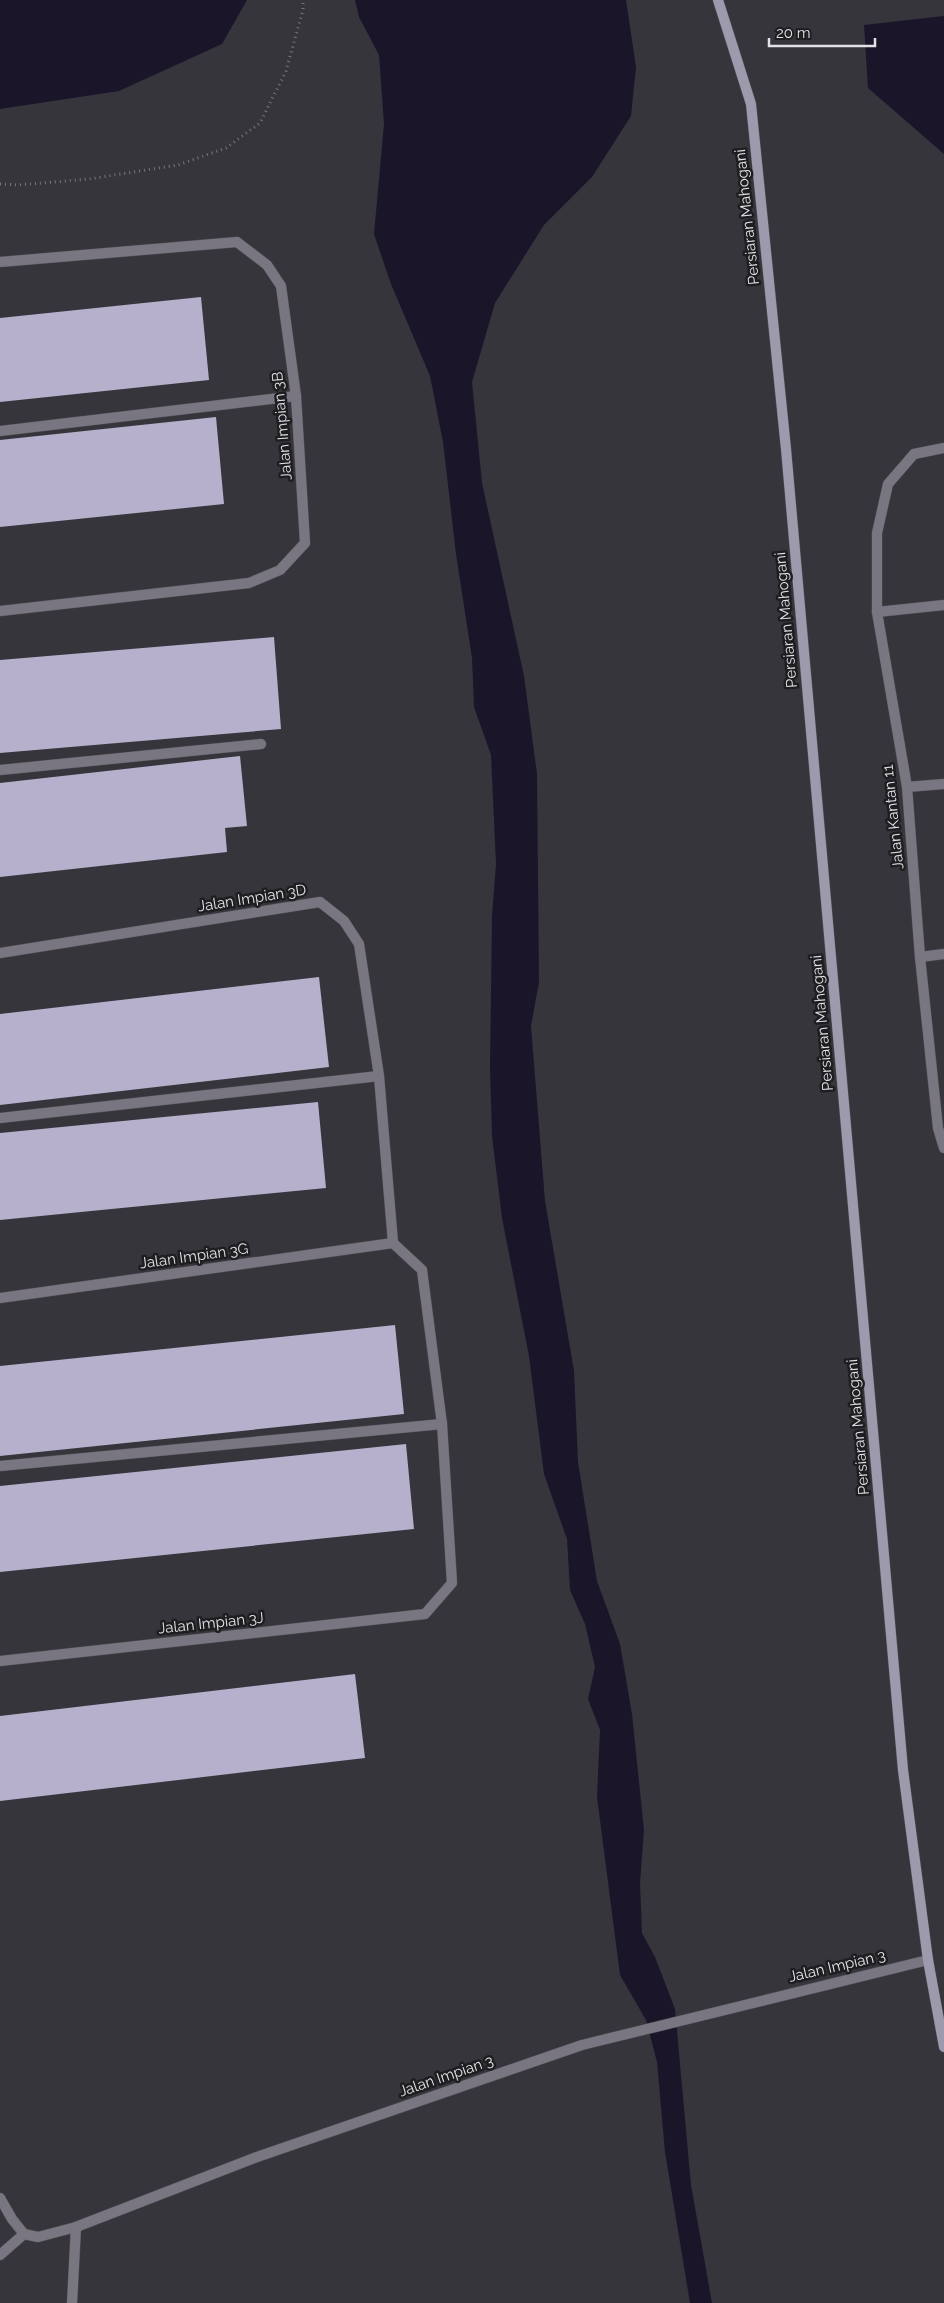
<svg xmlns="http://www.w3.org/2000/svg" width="944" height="2303" font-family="Raleway,sans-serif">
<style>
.water{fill:#1b152a}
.building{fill:#b6b0cc}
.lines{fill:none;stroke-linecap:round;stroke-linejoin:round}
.service-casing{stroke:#525157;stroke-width:11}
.minor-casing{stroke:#525157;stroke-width:11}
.secondary-casing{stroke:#525157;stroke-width:11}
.path{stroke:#77767d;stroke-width:3;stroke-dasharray:1 4;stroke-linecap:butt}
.service{stroke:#797682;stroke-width:10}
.minor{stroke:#797682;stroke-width:10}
.secondary{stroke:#9e9aad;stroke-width:10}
.labels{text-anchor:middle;stroke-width:5;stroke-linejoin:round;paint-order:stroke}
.street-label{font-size:15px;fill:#e2e1e6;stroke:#1e1d20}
</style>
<rect width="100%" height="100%" fill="#36353c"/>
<!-- water -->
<path class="water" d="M0,0H247L222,44L119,91L0,109Z
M355,0H626L636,67L631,116L592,177L544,225L495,303L472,382L482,483L524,676L537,774L539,982L531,1026L545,1201L574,1371L578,1462L597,1581L620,1644L632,1714L644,1830L640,1883L642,1933L655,1957L675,2009L691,2185L712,2303H690L665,2152L657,2062L646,2020L620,1975L597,1797L600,1730L588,1699L595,1667L585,1624L570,1590L567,1539L544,1474L529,1356L502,1218L492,1136L490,1068L492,916L496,864L491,755L474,707L472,658L456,554L443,442L430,376L391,284L374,234L384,124L379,55L359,17Z
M944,16V154L868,88L864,25Z"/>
<!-- building -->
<path class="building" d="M201,297L209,380L0,402V318Z
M216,417L224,504L0,527V440Z
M274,637L281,729L0,753V660Z
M240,756L247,826L225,828L227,852L0,877V783Z
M319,977L329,1067L0,1105V1014Z
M318,1102L326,1188L0,1220V1133Z
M395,1325L404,1414L0,1456V1366Z
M406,1444L414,1529L0,1572V1486Z
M355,1674L365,1758L0,1801V1716Z"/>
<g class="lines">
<!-- service casing -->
<g class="service-casing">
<path id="service" d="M0,431L296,396
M877,612L944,605
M0,770L261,744
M920,957L944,954
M0,1118L379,1076
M0,1466L442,1424
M0,2255L24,2234
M72,2303L76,2227"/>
</g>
<!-- minor casing -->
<g class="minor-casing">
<path id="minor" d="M0,262L237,242L267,265L281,286L296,396L305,543L280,570L249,583L0,611
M944,448L914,454L888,484L877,533V612L907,787L920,957L938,1128L944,1148
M907,787L944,784
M0,953L320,902L344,921L359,944L379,1076L393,1243L422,1270L442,1424L452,1583L425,1614L0,1661
M0,1298L393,1243
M0,2198L12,2219L24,2234L38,2237L76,2227L257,2157L582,2045L928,1960"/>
</g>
<!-- secondary casing -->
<g class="secondary-casing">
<path id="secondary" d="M718,0L751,104L786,449L903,1770L928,1960L944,2047"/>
</g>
<!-- path -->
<path class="path" d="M0,184L18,185L89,179L178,165L226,148L260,123L286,71L303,10V0"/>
<!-- service -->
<use href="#service" class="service"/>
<!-- minor -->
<use href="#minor" class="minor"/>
<!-- secondary -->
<use href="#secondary" class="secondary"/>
</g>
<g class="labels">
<!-- street labels -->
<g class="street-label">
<text transform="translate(747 217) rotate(-96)" y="5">Persiaran Mahogani</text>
<text transform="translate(282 426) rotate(-95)" y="5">Jalan Impian 3B</text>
<text transform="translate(786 620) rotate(-95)" y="5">Persiaran Mahogani</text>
<text transform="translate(893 817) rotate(-96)" y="5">Jalan Kantan 11</text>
<text transform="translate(252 898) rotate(-9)" y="5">Jalan Impian 3D</text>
<text transform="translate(822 1023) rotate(-95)" y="5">Persiaran Mahogani</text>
<text transform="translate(194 1256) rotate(-8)" y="5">Jalan Impian 3G</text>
<text transform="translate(858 1427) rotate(-95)" y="5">Persiaran Mahogani</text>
<text transform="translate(211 1623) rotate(-6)" y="5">Jalan Impian 3J</text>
<text transform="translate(837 1966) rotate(-13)" y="5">Jalan Impian 3</text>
<text transform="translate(446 2076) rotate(-19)" y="5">Jalan Impian 3</text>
</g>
</g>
<!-- scale -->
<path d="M769 38v8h106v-8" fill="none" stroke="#e2e1e6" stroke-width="2.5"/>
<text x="776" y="38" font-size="15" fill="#e2e1e6" stroke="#1e1d20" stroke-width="4" paint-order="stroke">20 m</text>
</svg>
